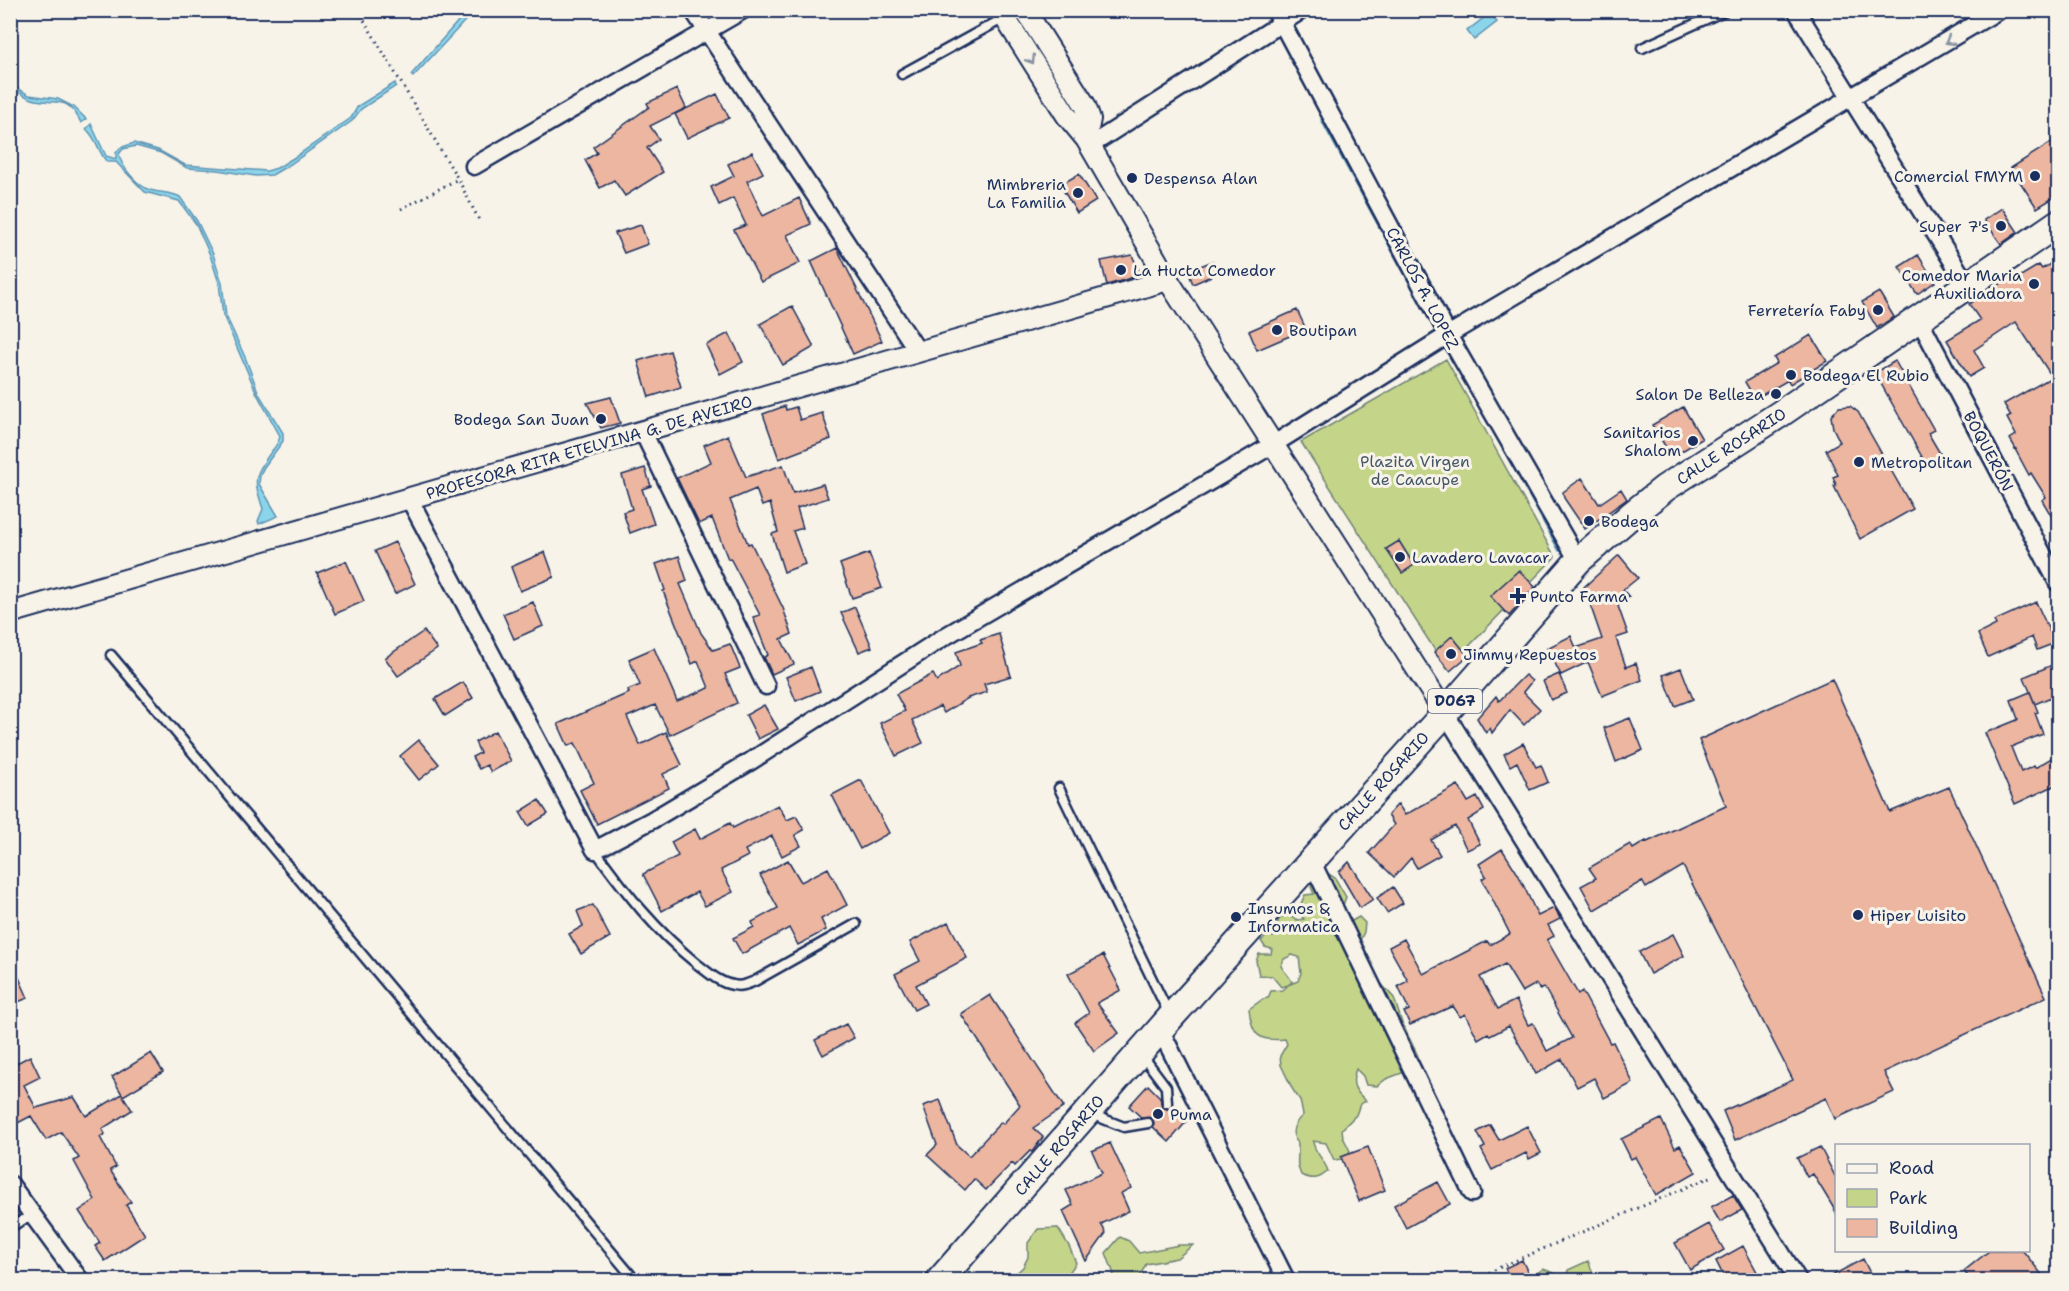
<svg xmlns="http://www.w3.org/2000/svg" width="2069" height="1291" font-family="'Shantell Sans',sans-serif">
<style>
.green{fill:#c4d58a;stroke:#708274;stroke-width:1.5;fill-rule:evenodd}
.water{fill:#8bd5eb;stroke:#5e93b3;stroke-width:1.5}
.building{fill:#ecb6a0;stroke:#1b2f5e;stroke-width:1.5;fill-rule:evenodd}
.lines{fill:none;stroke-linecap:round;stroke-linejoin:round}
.service-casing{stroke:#1b2f5e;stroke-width:13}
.minor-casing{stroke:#1b2f5e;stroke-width:21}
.tertiary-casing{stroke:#1b2f5e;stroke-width:24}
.primary-casing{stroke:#1b2f5e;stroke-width:30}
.path{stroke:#1b2f5e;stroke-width:3;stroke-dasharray:1.5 4.5;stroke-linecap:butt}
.service{stroke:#f7f3e8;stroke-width:8}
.minor{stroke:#f7f3e8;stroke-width:16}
.tertiary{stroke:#f7f3e8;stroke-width:20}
.primary{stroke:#f7f3e8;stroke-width:26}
.oneway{stroke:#8991a3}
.poi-dot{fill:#1b2f5e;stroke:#f7f3e8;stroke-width:2}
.labels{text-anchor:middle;stroke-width:6;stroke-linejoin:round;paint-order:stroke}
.shield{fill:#f7f3e8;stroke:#5d6a87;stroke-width:1.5}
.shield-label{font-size:15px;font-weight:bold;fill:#1b2f5e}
.poi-label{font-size:16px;fill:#1b2f5e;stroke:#f7f3e8;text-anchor:start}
.street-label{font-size:16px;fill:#1b2f5e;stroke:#f7f3e8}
.park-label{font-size:16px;fill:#455869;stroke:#f7f3e8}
</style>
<rect width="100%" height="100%" fill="#f7f3e8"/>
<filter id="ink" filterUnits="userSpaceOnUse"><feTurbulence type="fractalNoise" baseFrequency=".0167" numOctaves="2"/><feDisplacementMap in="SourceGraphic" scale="12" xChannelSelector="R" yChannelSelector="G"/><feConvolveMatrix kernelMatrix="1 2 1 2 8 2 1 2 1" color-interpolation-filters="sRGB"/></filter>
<g filter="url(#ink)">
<!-- green -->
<path class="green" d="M1011,11H1015L1080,113L1077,115Z
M1446,359L1555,557L1447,669L1301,442Z
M1324,871L1335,878L1346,897L1343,905L1338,910L1350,922L1359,917L1365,923L1364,932L1356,949L1359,956L1372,964L1377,979L1394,998L1402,1023L1418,1056L1410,1070L1386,1079L1377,1086L1366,1085L1363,1076L1356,1069C1350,1084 1355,1091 1366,1101L1360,1104L1356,1115L1342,1129L1343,1137L1350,1151L1342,1159L1334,1160L1326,1143L1313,1141C1313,1151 1324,1159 1328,1171C1319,1180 1312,1180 1301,1175C1295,1161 1299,1158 1298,1146C1297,1136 1297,1146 1294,1136C1291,1129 1297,1120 1303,1115L1300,1100L1293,1090L1281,1065L1280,1056L1287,1044L1285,1039C1258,1042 1252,1035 1249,1009L1263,999L1268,998L1271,991L1283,990L1288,985L1281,987L1272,976L1259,975L1256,961L1259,954H1271L1272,949L1265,947L1261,941L1268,935L1273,937L1279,919L1288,915L1298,920L1304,919L1297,911C1301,906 1302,900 1305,895L1314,894L1311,887L1316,874ZM1292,955L1299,957L1301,973L1298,981L1288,985L1292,982C1289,975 1284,972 1281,966L1284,959Z
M1058,1228L1069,1246L1076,1263L1066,1277H1080L1081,1280H1009L1023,1267L1028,1257V1243L1038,1229Z
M1120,1237L1129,1241L1139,1253L1179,1245H1193L1177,1258L1146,1264L1138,1280H1109L1114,1274L1106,1253Z
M1588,1261L1593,1273L1604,1280H1571L1566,1278L1568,1270Z
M1543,1269L1554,1273L1560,1280H1535L1534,1275Z"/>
<!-- water -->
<path class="water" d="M467,11H474L413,77L411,75Z
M1490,13L1497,22L1474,40L1467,31Z
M395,83L396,86L361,109L352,121L289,165L272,175L256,176L217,170L187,168L161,153L136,146L123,149L119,154C121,167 138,186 150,190C160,193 171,192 180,197L197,221L213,254L222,283L226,316L245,357L259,394L283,433V441L264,467L260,475L259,484L278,516L259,524L258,521L263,509C254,480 252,478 271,452C275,447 279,443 280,436L257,394L223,315L219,283L210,255L196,224L179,201L145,192L116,162H107C98,152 97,138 86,129L91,124L106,156L116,159V153L120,148L134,143L158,150L185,165L267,171L277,168L295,157L351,118L358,106Z
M11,85L29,95L58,99L74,107L86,119L81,123C67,93 56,106 32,99C25,97 18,91 11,88Z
M1321,120H1322L1436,328L1434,329Z
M1450,352L1561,551H1559Z"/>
<!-- building -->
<path class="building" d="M677,89L686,108L650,126L659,139L647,148L663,172L625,196L614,180L600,188L585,160L597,153L593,147L649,107L647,103Z
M717,94L729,118L687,138L675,114Z
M2058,138V195L2037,208L2011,168Z
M752,152L763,173L747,181L763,216L799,198L811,224L787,235L800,263L761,282L734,230L746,225L733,198L719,205L711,187L734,176L728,164Z
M1079,174L1096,201L1077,213L1060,185Z
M2002,208L2018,232L2001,244L1984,220Z
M641,225L648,244L624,253L615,233Z
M837,248L882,341L853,354L811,261Z
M1132,255L1141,275L1107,285L1101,261Z
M1918,255L1935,282L1917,294L1899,267Z
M2058,259V386L2016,322L1974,350L1984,368L1969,377L1947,340L1980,320L1969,304L2009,278L2011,282L2039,265L2042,269Z
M1213,261L1218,273L1193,284L1188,271Z
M1879,292L1894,317L1877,328L1862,302Z
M792,306L814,347L783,365L760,324Z
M1297,310L1306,329L1257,350L1249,331Z
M729,333L743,362L720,374L706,345Z
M1811,335L1827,361L1790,384L1788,380L1755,399L1745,382L1777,363L1774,358Z
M670,351L681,387L649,397L638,361Z
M1895,361L1934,430L1928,433L1941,455L1926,464L1875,373Z
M2052,377L2058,387V527L2042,500L2046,497L2031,473L2029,475L2015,449H2016L2010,439L2016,435L2007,418L2011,416L2004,404Z
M611,397L620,423L601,428L587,403Z
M785,406L786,410L796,407L800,420L822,413L831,439L779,459L763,414Z
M1850,406L1858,412L1913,509L1860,539L1834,486L1836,485L1833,477L1838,475L1826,450L1840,442L1833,428L1831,416L1839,407Z
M1683,407L1702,439L1672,457L1652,425Z
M728,435L746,477L783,465L793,493L823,484L828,498L797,508L803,528L793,531L805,564L784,572L772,534L778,532L770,503L762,506L756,489L730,500L748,544L751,543L783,608L792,634L781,639L794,664L772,674L764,657L768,655L753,617L760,615L730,558L728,559L712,518L699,524L677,478L711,462L704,445Z
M645,468L651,486L642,489L654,524L630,533L623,512L632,509L622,475Z
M1582,478L1599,504L1621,489L1627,499L1585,529L1564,498L1563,492Z
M1399,541L1414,565L1402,573L1386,549Z
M395,542L415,584L395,594L375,551Z
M545,552L554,577L520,591L511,567Z
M869,553L882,588L852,598L840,564Z
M1619,555L1638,578L1623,590L1629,597L1618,606L1628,634L1616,638L1626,667L1636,663L1642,680L1602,696L1588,662L1561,675L1547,648L1571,636L1576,648L1602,639L1584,587Z
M679,556L687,581L680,584L701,633L713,650L730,644L740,668L725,674L737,703L670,735L655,705L627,717L640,745L666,732L682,765L663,774L669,788L597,824L580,790L594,783L575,743L568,746L558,724L629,693L628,690L640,685L629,659L654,648L677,701L709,688L698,661L692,664L663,591L665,590L656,564Z
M346,561L364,601L335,614L317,573Z
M1519,570L1535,587L1509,616L1490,596Z
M533,602L543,626L514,639L503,614Z
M2036,602L2055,643L2037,650L2032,637L1988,657L1978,634L1996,625L1994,621Z
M855,607L872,647L859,652L841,613Z
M424,631L437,649L398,676L385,658Z
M999,634L1011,676L984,684L987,692L968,698L944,713L940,706L912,720L923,743L896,756L880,723L905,711L896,694L933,674L937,681L960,666L956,652L982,643L980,640Z
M1452,636L1468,656L1450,671L1434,652Z
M2052,665L2054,673L2058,671V694L2035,704L2024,677Z
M811,667L820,691L796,701L786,677Z
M1681,668L1693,699L1675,706L1663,675Z
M1559,674L1567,693L1551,700L1543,681Z
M1525,675L1532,681L1523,692L1540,709L1524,725L1510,710L1492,733L1490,728L1486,733L1477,718L1496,696L1499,701Z
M1832,679L1890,812L1949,787L2046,997L1884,1072L1894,1092L1835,1119L1826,1098L1735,1140L1723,1111L1793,1080L1683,866L1646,888L1642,881L1594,910L1581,886L1596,878L1589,868L1630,844L1633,849L1646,841L1647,842L1726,806L1699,740Z
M463,682L473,698L445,716L435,699Z
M2030,692L2038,712L2035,713L2043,734L2011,747L2021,772L2034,766L2035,768L2058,754V784L2015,804L1985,733L2017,720L2018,719L2011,700Z
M764,705L778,729L758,739L746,715Z
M1630,718L1643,750L1616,762L1604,728Z
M495,731L511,761L491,772L487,765L479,769L472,757L480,753L475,742Z
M419,740L439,764L419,780L400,756Z
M1523,743L1536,767L1541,765L1548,782L1530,790L1517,762L1510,766L1504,754Z
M861,780L889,833L860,849L832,795Z
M1458,785L1468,802L1477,797L1484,810L1468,820L1480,844L1467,850L1455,826L1431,840L1440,855L1417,868L1411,858L1394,877L1369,853L1394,825L1388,815L1398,804L1405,815Z
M539,800L548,814L528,826L520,812Z
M778,805L787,820L796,816L804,830L795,835L801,846L782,856L772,836L745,850L748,856L721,870L733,892L705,906L697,892L662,911L643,874L678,856L671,842L695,829L700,839L730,823L733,828Z
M1502,849L1518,874L1538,916L1554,908L1557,912L1560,919L1548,925L1554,936L1547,940L1578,994L1582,991L1610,1043L1613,1042L1633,1083L1604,1098L1594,1078L1577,1087L1562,1059L1536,1074L1509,1026L1490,1036L1488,1033L1478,1039L1465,1014L1460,1017L1453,1006L1410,1025L1404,1012L1409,1010L1398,986L1408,981L1389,947L1404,939L1423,974L1487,941L1490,945L1510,934L1482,879L1486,876L1479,864ZM1505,964L1522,992L1536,984L1540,990L1544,987L1572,1038L1547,1051L1533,1023L1528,1025L1516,1000L1498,1009L1480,977Z
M788,860L801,882L828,868L847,905L821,919L826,930L798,945L789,928L742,954L733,938L754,927L752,922L778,908L760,875Z
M1349,862L1373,899L1360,908L1339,872Z
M1393,887L1403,903L1387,913L1377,898Z
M593,905L610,937L581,954L569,934L583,926L577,911Z
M948,922L967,958L916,985L926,1004L914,1010L895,974L920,961L910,942Z
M1673,934L1684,956L1650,974L1639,952Z
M1103,955L1121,990L1097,1003L1119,1033L1094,1051L1075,1023L1089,1013L1068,974Z
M10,957L28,998L10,1005Z
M990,995L1064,1107L1033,1128L1043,1137L1032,1152L1030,1151L1015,1166L1012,1163L986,1190L974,1179L965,1190L927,1155L937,1145L923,1106L940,1100L957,1145L969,1156L1001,1122L1003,1124L1020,1105L961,1014Z
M846,1024L854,1038L823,1055L815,1040Z
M151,1053L163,1072L123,1096L112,1077Z
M30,1056L40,1077L24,1085L36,1108L74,1097L86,1116L122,1094L132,1110L102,1129L105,1134L100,1137L116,1167L110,1170L131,1202L126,1205L145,1235L105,1261L95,1246L100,1243L79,1211L95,1200L74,1161L79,1158L61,1132L46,1140L31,1116L10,1127V1060L13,1065Z
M1148,1085L1160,1097L1162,1107L1167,1109L1171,1108L1186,1122L1169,1142L1153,1127L1154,1123L1152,1119L1142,1118L1129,1106Z
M1661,1119L1675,1148L1680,1145L1696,1172L1656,1195L1635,1157L1631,1159L1621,1139Z
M1490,1125L1499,1140L1527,1126L1541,1153L1529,1159L1526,1153L1492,1170L1481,1149L1485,1147L1477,1132Z
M1110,1143L1131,1188L1121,1193L1129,1211L1101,1224L1106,1233L1086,1261L1063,1211L1073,1205L1066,1190L1102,1173L1092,1151Z
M1368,1147L1385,1190L1359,1201L1341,1157Z
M1820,1147L1836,1178V1212L1813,1174L1807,1177L1797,1158Z
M1438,1182L1450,1204L1406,1228L1394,1205Z
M1733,1195L1742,1210L1720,1222L1711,1207Z
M1709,1224L1724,1250L1690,1270L1675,1243Z
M1743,1246L1762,1281H1726L1716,1261Z
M1989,1251H2023L2047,1281H1971L1964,1271Z
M1863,1259L1874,1281H1822Z
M1522,1260L1532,1281H1511L1505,1268Z"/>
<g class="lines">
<!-- service casing -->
<g class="service-casing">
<path id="service" d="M1642,48L1726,10
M902,74L1004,18
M111,655L635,1280
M1059,788L1169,1014
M595,850C627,894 654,929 697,964C708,972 719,983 733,985C741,987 748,984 755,981L856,924
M1142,1055L1166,1087L1167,1103
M1091,1114L1124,1127L1148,1123
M10,1227L32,1215"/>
</g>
<!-- minor casing -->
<g class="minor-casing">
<path id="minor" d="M693,10L917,350
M1275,10L1448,335L1578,561
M1796,10L1968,286
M1091,145L1302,10
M474,166L743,10
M1919,319L2058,583
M643,432L766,686
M410,500L595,850L652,820L751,761L944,637L1274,444L1448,335L1999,10
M1445,713L1798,1280
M1311,860L1472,1193
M1160,1029L1286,1280
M10,1184L80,1280"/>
</g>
<!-- tertiary casing -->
<g class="tertiary-casing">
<path id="tertiary" d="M1000,10L1067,116L1086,139L1168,280L1445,713
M1025,10L1085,105L1090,119L1086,139
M10,613C397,505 781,388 1168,280"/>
</g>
<!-- primary casing -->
<g class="primary-casing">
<path id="primary" d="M940,1280L1171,1017L1445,713L1578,561L1630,516L1665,488L1780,414L2058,223"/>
</g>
<!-- path -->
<path class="path" d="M358,10L458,179L480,222
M401,209L458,179
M1479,1280L1496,1269L1713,1176"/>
<!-- service -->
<use href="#service" class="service"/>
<!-- minor -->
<use href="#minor" class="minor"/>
<!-- tertiary -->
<use href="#tertiary" class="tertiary"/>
<!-- primary -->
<use href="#primary" class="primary"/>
</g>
<!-- one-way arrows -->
<defs><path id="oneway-chevron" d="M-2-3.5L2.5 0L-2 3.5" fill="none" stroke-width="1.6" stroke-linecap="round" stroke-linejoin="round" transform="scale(1.5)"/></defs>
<g class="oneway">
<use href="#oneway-chevron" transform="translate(1949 41) rotate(149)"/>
<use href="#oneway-chevron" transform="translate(1031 60) rotate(58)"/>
</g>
</g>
<!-- markers -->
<g class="poi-dot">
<circle cx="2035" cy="176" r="6"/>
<circle cx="1132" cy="178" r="6"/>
<circle cx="1078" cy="193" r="6"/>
<circle cx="2001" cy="226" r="6"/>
<circle cx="1121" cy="270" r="6"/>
<circle cx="2034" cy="284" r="6"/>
<circle cx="1878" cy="310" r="6"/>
<circle cx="1277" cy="330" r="6"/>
<circle cx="1791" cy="375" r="6"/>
<circle cx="1776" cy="394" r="6"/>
<circle cx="601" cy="419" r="6"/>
<circle cx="1693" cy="441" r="6"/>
<circle cx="1859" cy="462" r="6"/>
<circle cx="1589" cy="521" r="6"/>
<circle cx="1400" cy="557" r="6"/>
<path d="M1515 587h6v6h6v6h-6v6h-6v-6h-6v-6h6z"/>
<circle cx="1451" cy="654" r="6"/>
<circle cx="1858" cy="915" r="6"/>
<circle cx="1236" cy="917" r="6"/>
<circle cx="1158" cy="1114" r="6"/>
</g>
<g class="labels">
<!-- shield labels -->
<rect class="shield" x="1428" y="689" width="54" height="24" rx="4.5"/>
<g class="shield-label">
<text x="1455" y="706">D067</text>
</g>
<!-- poi labels -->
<g class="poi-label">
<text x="2023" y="182" text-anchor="end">Comercial FMYM</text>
<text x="1144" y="184">Despensa Alan</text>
<text x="1066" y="190" text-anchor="end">Mimbreria<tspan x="1066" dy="18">La Familia</tspan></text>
<text x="1989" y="232" text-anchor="end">Super 7's</text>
<text x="1133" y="276">La Hucta Comedor</text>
<text x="2022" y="281" text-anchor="end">Comedor Maria<tspan x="2022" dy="18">Auxiliadora</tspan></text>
<text x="1866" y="316" text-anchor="end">Ferretería Faby</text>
<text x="1289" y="336">Boutipan</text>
<text x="1803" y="381">Bodega El Rubio</text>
<text x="1764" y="400" text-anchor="end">Salon De Belleza</text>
<text x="589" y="425" text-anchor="end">Bodega San Juan</text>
<text x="1681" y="438" text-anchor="end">Sanitarios<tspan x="1681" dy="18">Shalom</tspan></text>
<text x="1871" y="468">Metropolitan</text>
<text x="1601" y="527">Bodega</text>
<text x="1412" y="563">Lavadero Lavacar</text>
<text x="1530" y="602">Punto Farma</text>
<text x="1463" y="660">Jimmy Repuestos</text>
<text x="1248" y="914">Insumos &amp;<tspan x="1248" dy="18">Informatica</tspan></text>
<text x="1870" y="921">Hiper Luisito</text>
<text x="1170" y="1120">Puma</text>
</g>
<!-- street labels -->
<g class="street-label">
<text transform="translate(1423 288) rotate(62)" y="6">CARLOS A. LOPEZ</text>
<text transform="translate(1731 446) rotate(-33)" y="6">CALLE ROSARIO</text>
<text transform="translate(589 447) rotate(-16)" y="6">PROFESORA RITA ETELVINA G. DE AVEIRO</text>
<text transform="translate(1989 451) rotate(62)" y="6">BOQUERÓN</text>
<text transform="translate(1383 781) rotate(-48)" y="6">CALLE ROSARIO</text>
<text transform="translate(1059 1145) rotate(-49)" y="6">CALLE ROSARIO</text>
</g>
<!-- park labels -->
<g class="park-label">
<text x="1415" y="467">Plazita Virgen<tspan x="1415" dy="18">de Caacupe</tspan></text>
</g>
</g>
<!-- margin -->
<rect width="2069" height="1291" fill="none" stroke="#f7f3e8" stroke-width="36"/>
<rect x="18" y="18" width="2033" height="1255" fill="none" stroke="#1b2f5e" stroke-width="2" filter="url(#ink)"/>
<!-- legend -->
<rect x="1835" y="1144" width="195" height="108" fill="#f7f3e8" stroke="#9fa5b1" stroke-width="1.5"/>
<rect x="1847" y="1164" width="30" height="9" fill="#f7f3e8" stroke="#9fa5b1" stroke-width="1.5"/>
<text x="1889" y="1174" font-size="18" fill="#1b2f5e">Road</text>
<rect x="1847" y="1189" width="30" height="18" fill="#c4d58a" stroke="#9fa5b1" stroke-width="1.5"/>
<text x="1889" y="1204" font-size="18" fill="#1b2f5e">Park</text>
<rect x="1847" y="1219" width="30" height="18" fill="#ecb6a0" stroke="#9fa5b1" stroke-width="1.5"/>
<text x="1889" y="1234" font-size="18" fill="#1b2f5e">Building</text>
</svg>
